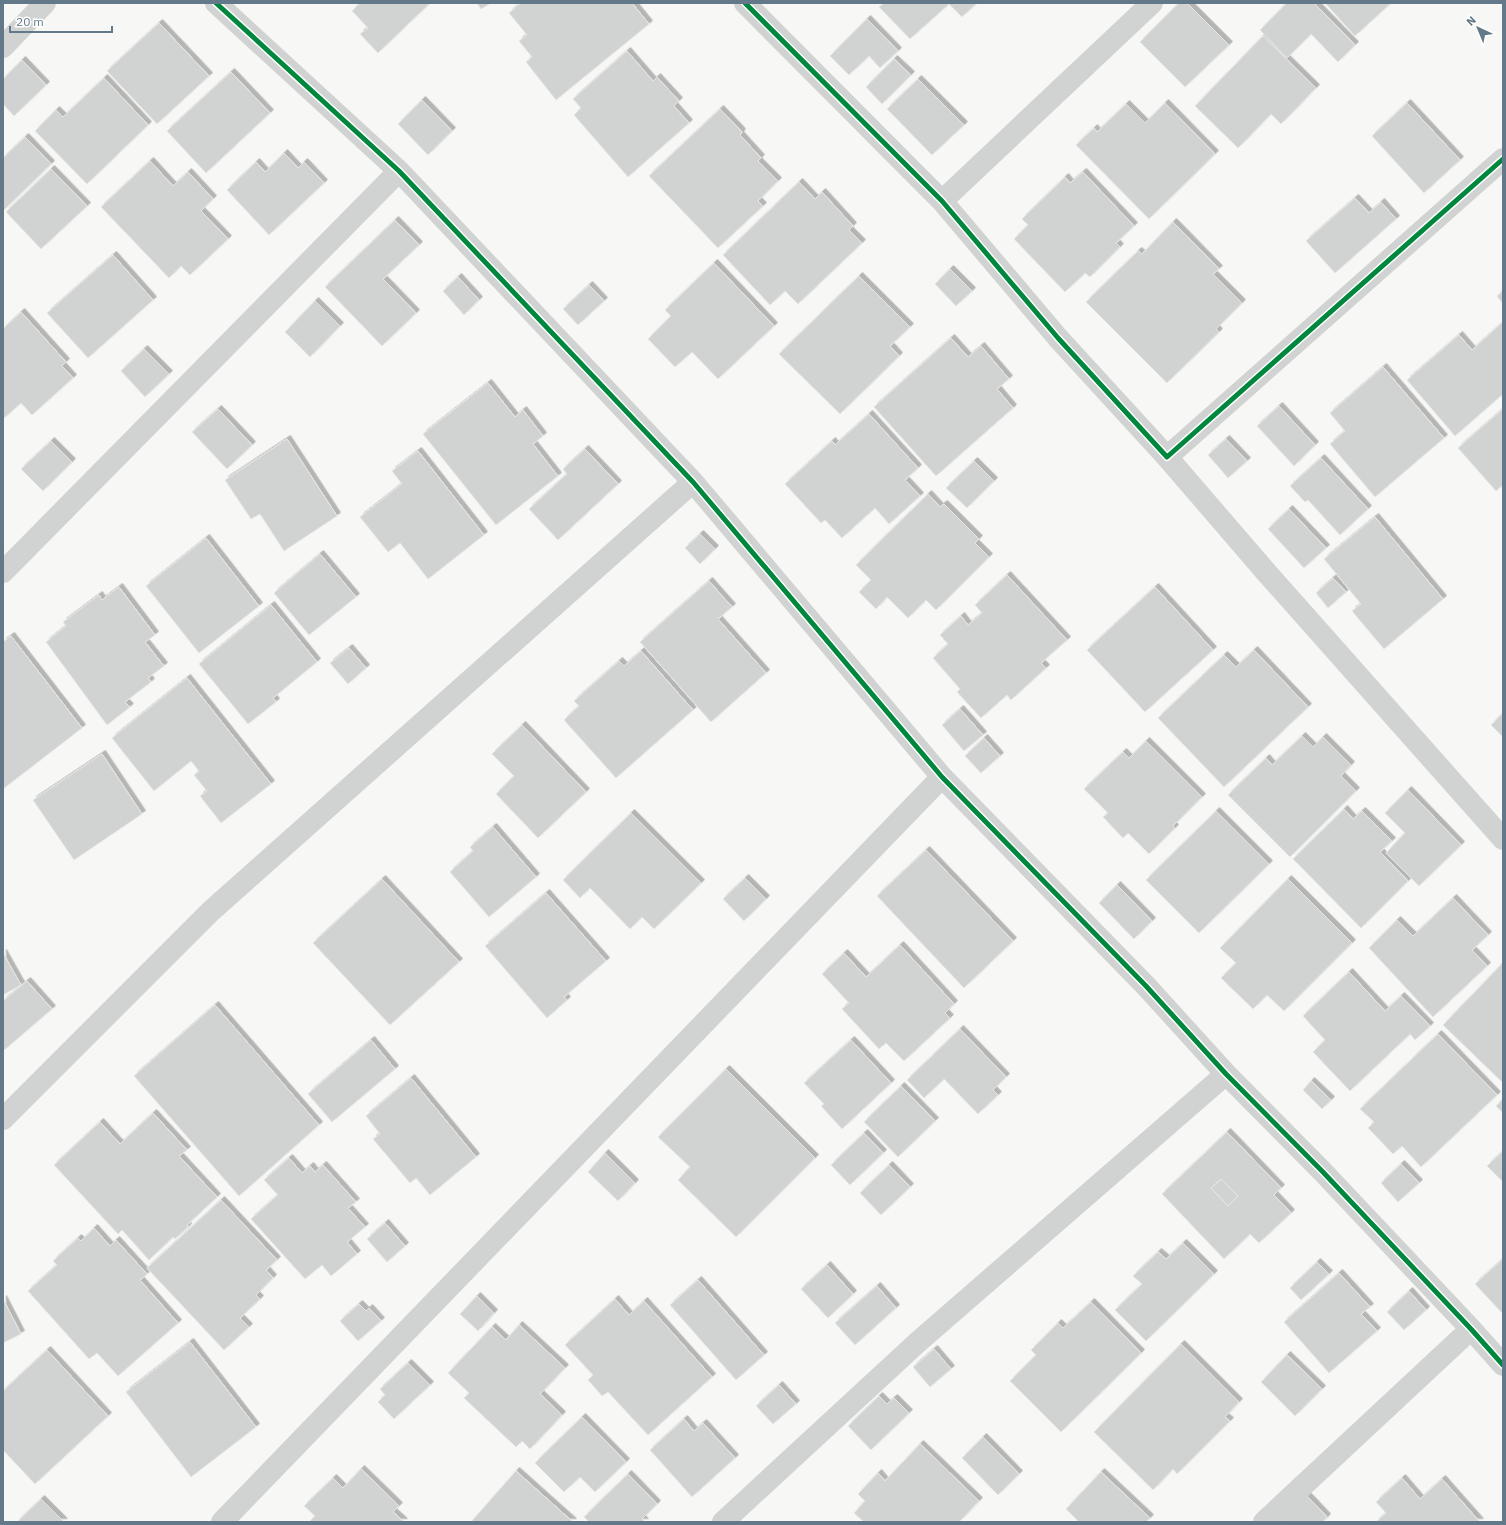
<svg xmlns="http://www.w3.org/2000/svg" width="1506" height="1525" font-family="'IBM Plex Sans',sans-serif">
<style>
.building{fill:#d1d3d3;stroke:#e6e6e5;fill-rule:evenodd;filter:url(#shadow)}
.lines{fill:none;stroke-linecap:round;stroke-linejoin:round}
.minor{stroke:#d1d2d2;stroke-width:22}
.cycleway-casing{stroke:#fff;stroke-width:8}
.cycleway{stroke:#00873e;stroke-width:5}
</style>
<defs>
<filter id="shadow"><feDropShadow dx="3.5" dy="-3.5" stdDeviation="0" flood-color="#0004"/></filter>
</defs>
<rect width="100%" height="100%" fill="#f7f7f5"/>
<!-- building -->
<path class="building" d="M360,3H430L378,53L360,34L368,28L352,11Z
M477,3H491L481,9Z
M521,3H632L649,24L556,100L526,62L532,57L519,41L527,35L509,13Z
M884,3H977L962,17L949,4L910,39L879,7Z
M1179,3H1187L1229,45L1185,87L1140,42Z
M1287,3H1314L1355,45L1338,62L1311,34L1287,58L1260,30Z
M1325,3H1391L1355,36Z
M867,19L898,51L880,68L869,56L849,75L830,56Z
M159,23L209,76L157,124L107,71Z
M1263,36L1316,88L1281,124L1271,114L1238,148L1195,106Z
M627,51L653,81L657,77L679,101L674,106L689,123L628,177L574,115L581,108L573,99Z
M894,59L911,75L882,104L866,87Z
M22,60L46,85L14,116L3,104V79Z
M231,72L270,113L206,173L167,131Z
M104,78L148,125L87,184L35,131L56,110L63,117Z
M918,79L964,125L932,155L887,109Z
M422,100L452,131L428,155L398,124Z
M1165,103L1215,154L1149,219L1076,145L1094,128L1097,132L1126,104L1145,123Z
M1407,103L1460,160L1424,193L1372,136Z
M720,109L742,132L740,135L761,158L758,161L778,181L758,201L763,206L718,248L649,176Z
M25,137L51,164L3,211V158Z
M284,153L298,168L304,162L324,183L269,235L227,190L256,162L265,172Z
M150,161L173,186L188,172L213,199L201,211L228,239L190,275L181,266L169,278L101,207Z
M51,169L87,206L41,249L6,212Z
M1083,172L1134,226L1116,243L1120,247L1090,277L1085,273L1065,292L1014,239L1028,225L1022,219L1065,177L1070,183Z
M799,182L815,199L822,192L853,226L849,230L862,243L798,304L785,291L770,305L723,255Z
M1355,198L1369,213L1381,202L1396,219L1335,273L1306,241Z
M395,220L419,245L383,279L416,313L382,346L325,287Z
M1173,222L1219,269L1213,274L1242,303L1216,329L1219,332L1167,383L1086,302L1138,251L1142,254Z
M113,255L153,300L88,358L47,313Z
M714,263L774,326L718,379L692,352L675,367L648,339L671,316L665,310Z
M950,269L972,291L956,306L935,284Z
M859,276L910,327L890,346L899,356L840,414L779,354Z
M458,277L479,300L464,315L443,291Z
M589,285L604,301L578,325L563,309Z
M1503,291V304L1497,296Z
M315,301L340,326L310,357L285,332Z
M21,312L66,362L62,366L73,378L32,415L21,403L3,419V329Z
M1503,322V394L1455,436L1407,380L1459,335L1472,350Z
M951,338L968,357L981,346L1009,379L997,389L1013,408L936,476L874,407Z
M144,349L169,374L145,397L121,371Z
M1383,367L1444,438L1375,497L1330,444L1345,431L1330,413Z
M488,383L515,417L523,410L543,436L533,444L558,476L496,525L423,434Z
M1279,406L1315,445L1294,466L1257,426Z
M218,409L252,445L227,469L192,432Z
M1503,409V485L1496,491L1458,448Z
M869,414L918,468L905,480L920,496L889,524L875,508L842,538L825,520L821,523L785,484L832,441L835,445Z
M287,439L337,516L284,551L260,514L251,519L225,480Z
M1226,439L1247,461L1228,478L1208,455Z
M51,441L72,462L43,491L21,469Z
M585,449L618,484L558,540L529,509L567,474L563,469Z
M418,451L484,535L428,579L400,543L388,552L360,517L402,484L392,471Z
M1321,458L1368,509L1340,535L1308,500L1305,502L1290,486Z
M974,461L994,481L967,508L946,488Z
M928,494L940,507L944,504L979,539L975,543L989,557L936,610L926,600L908,618L887,597L876,609L859,592L871,580L856,565Z
M1289,509L1326,548L1304,568L1268,529Z
M1375,517L1443,599L1384,649L1352,611L1361,604L1324,559Z
M700,534L715,549L700,564L685,548Z
M206,538L259,606L199,653L146,586Z
M320,554L356,597L309,635L274,593Z
M1007,575L1067,640L1041,663L1046,668L1011,700L1007,695L981,718L957,692L960,689L933,658L948,644L940,635L961,616L968,625L982,613L975,605Z
M1333,578L1346,592L1328,608L1316,593Z
M709,581L732,607L718,619L766,673L711,722L640,642Z
M119,587L155,635L145,642L164,666L148,678L151,682L125,702L130,707L107,725L46,642L66,626L63,622L99,595L102,600Z
M1155,587L1213,650L1145,712L1087,650Z
M271,605L317,662L273,698L276,702L248,724L199,664Z
M11,636L82,728L3,789V642Z
M349,648L366,668L348,684L330,663Z
M1254,650L1308,707L1224,787L1158,718L1224,655L1236,667Z
M641,651L693,710L616,778L564,720L579,706L574,701L619,661L624,666Z
M187,678L271,784L221,823L200,796L207,791L194,775L199,771L191,761L154,791L112,738Z
M960,709L983,735L964,751L942,725Z
M1503,713V737L1491,725Z
M522,725L586,792L538,838L496,794L514,776L492,754Z
M1302,736L1313,747L1323,737L1351,765L1341,776L1356,791L1290,857L1228,795L1266,758L1272,765Z
M984,738L1000,756L981,773L965,756Z
M1146,741L1202,797L1173,826L1175,828L1149,854L1128,833L1123,838L1103,817L1108,813L1084,789L1123,752L1129,758Z
M102,754L142,814L74,860L33,800Z
M1408,790L1461,845L1419,886L1386,853L1405,833L1385,813Z
M1344,809L1353,819L1362,811L1392,841L1380,852L1408,881L1361,928L1293,859Z
M1216,811L1269,864L1199,933L1146,880Z
M631,813L701,883L654,929L642,917L630,929L590,888L580,898L563,880Z
M493,827L536,877L489,917L450,872L473,851L470,847Z
M926,850L1013,941L964,988L877,896Z
M745,878L766,899L744,921L723,899Z
M382,879L459,962L390,1025L313,943Z
M1288,879L1352,943L1284,1011L1267,995L1253,1009L1221,978L1236,963L1220,948Z
M1117,885L1152,921L1134,939L1099,903Z
M546,893L606,961L564,997L567,1000L547,1018L485,946Z
M1453,898L1488,935L1472,950L1487,966L1433,1017L1369,948L1397,920L1413,936Z
M900,945L954,1004L945,1013L950,1018L904,1061L886,1043L879,1049L842,1009L849,1003L822,974L844,953L866,977Z
M3,953L21,985L3,995Z
M1501,965L1503,967V1083L1443,1025Z
M1349,972L1385,1011L1401,996L1430,1026L1415,1040L1410,1034L1350,1091L1313,1052L1325,1040L1303,1016Z
M27,981L52,1009L3,1051V1001Z
M215,1005L319,1125L239,1196L134,1076Z
M960,1029L1006,1077L993,1090L998,1095L978,1114L944,1079L924,1098L907,1080Z
M1438,1034L1497,1095L1421,1167L1402,1146L1393,1154L1368,1128L1374,1122L1360,1109Z
M371,1040L395,1069L332,1122L308,1094Z
M851,1040L891,1083L842,1129L821,1106L824,1104L804,1083Z
M726,1069L815,1158L736,1237L678,1180L690,1167L658,1137Z
M411,1078L476,1157L430,1195L416,1178L410,1183L373,1139L380,1134L366,1116Z
M1311,1081L1331,1100L1322,1109L1303,1090Z
M901,1086L935,1121L898,1157L864,1122Z
M1503,1099V1113L1496,1106Z
M153,1113L187,1150L179,1156L217,1197L187,1225L188,1227L175,1239L173,1237L149,1260L122,1230L118,1234L54,1165L100,1122L120,1144Z
M1227,1132L1281,1188L1274,1195L1291,1213L1259,1243L1250,1234L1224,1259L1162,1194ZM1221,1179L1238,1196L1228,1206L1211,1188Z
M864,1133L883,1153L850,1185L831,1165Z
M1503,1151V1182L1487,1166Z
M605,1153L635,1183L618,1201L588,1172Z
M289,1158L302,1173L310,1166L315,1172L323,1165L356,1202L348,1208L365,1227L347,1242L357,1254L331,1276L322,1265L305,1279L251,1219L278,1195L264,1180Z
M1401,1164L1419,1183L1398,1202L1381,1183Z
M889,1165L910,1187L881,1215L860,1193Z
M1221,1179L1238,1196L1228,1206L1211,1188Z
M221,1200L277,1260L266,1270L273,1278L256,1295L260,1299L240,1318L249,1327L224,1350L147,1268Z
M385,1223L405,1246L387,1262L367,1239Z
M94,1228L110,1246L116,1240L147,1274L140,1280L178,1323L118,1376L97,1353L89,1359L28,1291L57,1265L53,1261L78,1238L81,1241Z
M1183,1243L1214,1274L1146,1341L1115,1310L1142,1284L1133,1276L1158,1252L1166,1259Z
M1503,1259V1314L1475,1284Z
M1317,1262L1329,1274L1301,1300L1290,1288Z
M827,1265L853,1294L828,1318L801,1289Z
M1339,1273L1370,1307L1361,1314L1377,1331L1329,1373L1284,1322Z
M698,1280L764,1355L736,1380L670,1305Z
M877,1286L896,1308L855,1345L835,1323Z
M1409,1291L1426,1310L1404,1330L1387,1312Z
M477,1296L494,1313L478,1331L460,1314Z
M3,1299L21,1334L3,1343Z
M615,1299L629,1315L644,1301L712,1377L648,1435L608,1392L602,1396L588,1380L593,1375L565,1345Z
M1091,1302L1141,1353L1061,1432L1010,1381L1036,1355L1031,1350L1058,1323L1063,1328Z
M359,1304L366,1311L369,1308L381,1321L358,1341L340,1321Z
M519,1325L565,1368L540,1394L562,1415L530,1449L522,1441L516,1447L464,1398L469,1393L448,1373L492,1327L506,1340Z
M190,1342L256,1427L191,1477L126,1392Z
M1181,1344L1239,1402L1225,1417L1230,1421L1177,1474L1173,1469L1153,1490L1094,1432Z
M934,1349L951,1369L930,1387L913,1367Z
M47,1350L108,1416L35,1484L3,1450V1391Z
M1287,1355L1322,1389L1295,1416L1261,1382Z
M408,1363L430,1385L394,1419L378,1402L385,1395L380,1389Z
M779,1385L796,1404L773,1424L756,1406Z
M879,1396L887,1404L894,1398L909,1413L871,1450L848,1426Z
M582,1417L626,1462L595,1492L580,1477L564,1492L535,1463Z
M684,1419L694,1431L703,1423L735,1458L692,1497L650,1450Z
M983,1437L1019,1474L998,1495L962,1458Z
M920,1444L979,1501L959,1522H864L854,1513L865,1501L858,1494L878,1473L885,1481Z
M361,1469L399,1506L393,1512L404,1522H309L315,1516L304,1506L333,1478L343,1488Z
M516,1471L573,1522H471Z
M1101,1472L1150,1518L1146,1522H1079L1066,1509Z
M628,1474L657,1504L642,1519L645,1522H589L584,1517Z
M1402,1478L1420,1499L1442,1479L1480,1522H1376L1386,1513L1376,1502Z
M1307,1496L1327,1517L1323,1522H1280Z
M41,1499L64,1522H17Z"/>
<g class="lines">
<!-- minor -->
<path class="minor" d="M216,3L399,171L693,482L942,777L1146,986L1226,1074L1322,1171L1471,1329L1503,1365
M745,3L942,201L1058,338L1167,457L1503,159
M3,47L45,3
M942,201L1152,3
M1167,457L1266,572L1503,839
M3,572L399,171
M3,1119L211,911L693,482
M222,1522L942,777
M723,1522L918,1342L1226,1074
M1264,1522L1471,1329"/>
<!-- cycleway casing -->
<g class="cycleway-casing">
<path id="cycleway" d="M216,3L399,171L693,482L942,777L1146,986L1226,1074L1322,1171L1471,1329L1503,1365
M745,3L942,201L1058,338L1167,457L1503,159"/>
</g>
<!-- cycleway -->
<use href="#cycleway" class="cycleway"/>
</g>
<!-- border -->
<rect width="1506" height="1525" fill="none" stroke="#637989" stroke-width="8"/>
<!-- north arrow -->
<g transform="translate(1478 28) rotate(316)" stroke="#ffffff" stroke-width="3" paint-order="stroke">
<path d="M0-3L7 15L0 10L-7 15Z" fill="#637989"/>
<text y="-6" font-size="11" font-weight="bold" text-anchor="middle" fill="#637989">N</text>
</g>
<!-- scale -->
<path d="M10 26v6h102v-6" fill="none" stroke="#637989" stroke-width="2"/>
<text x="16" y="26" font-size="12" fill="#637989" stroke="#ffffff" stroke-width="3" paint-order="stroke">20 m</text>
</svg>
